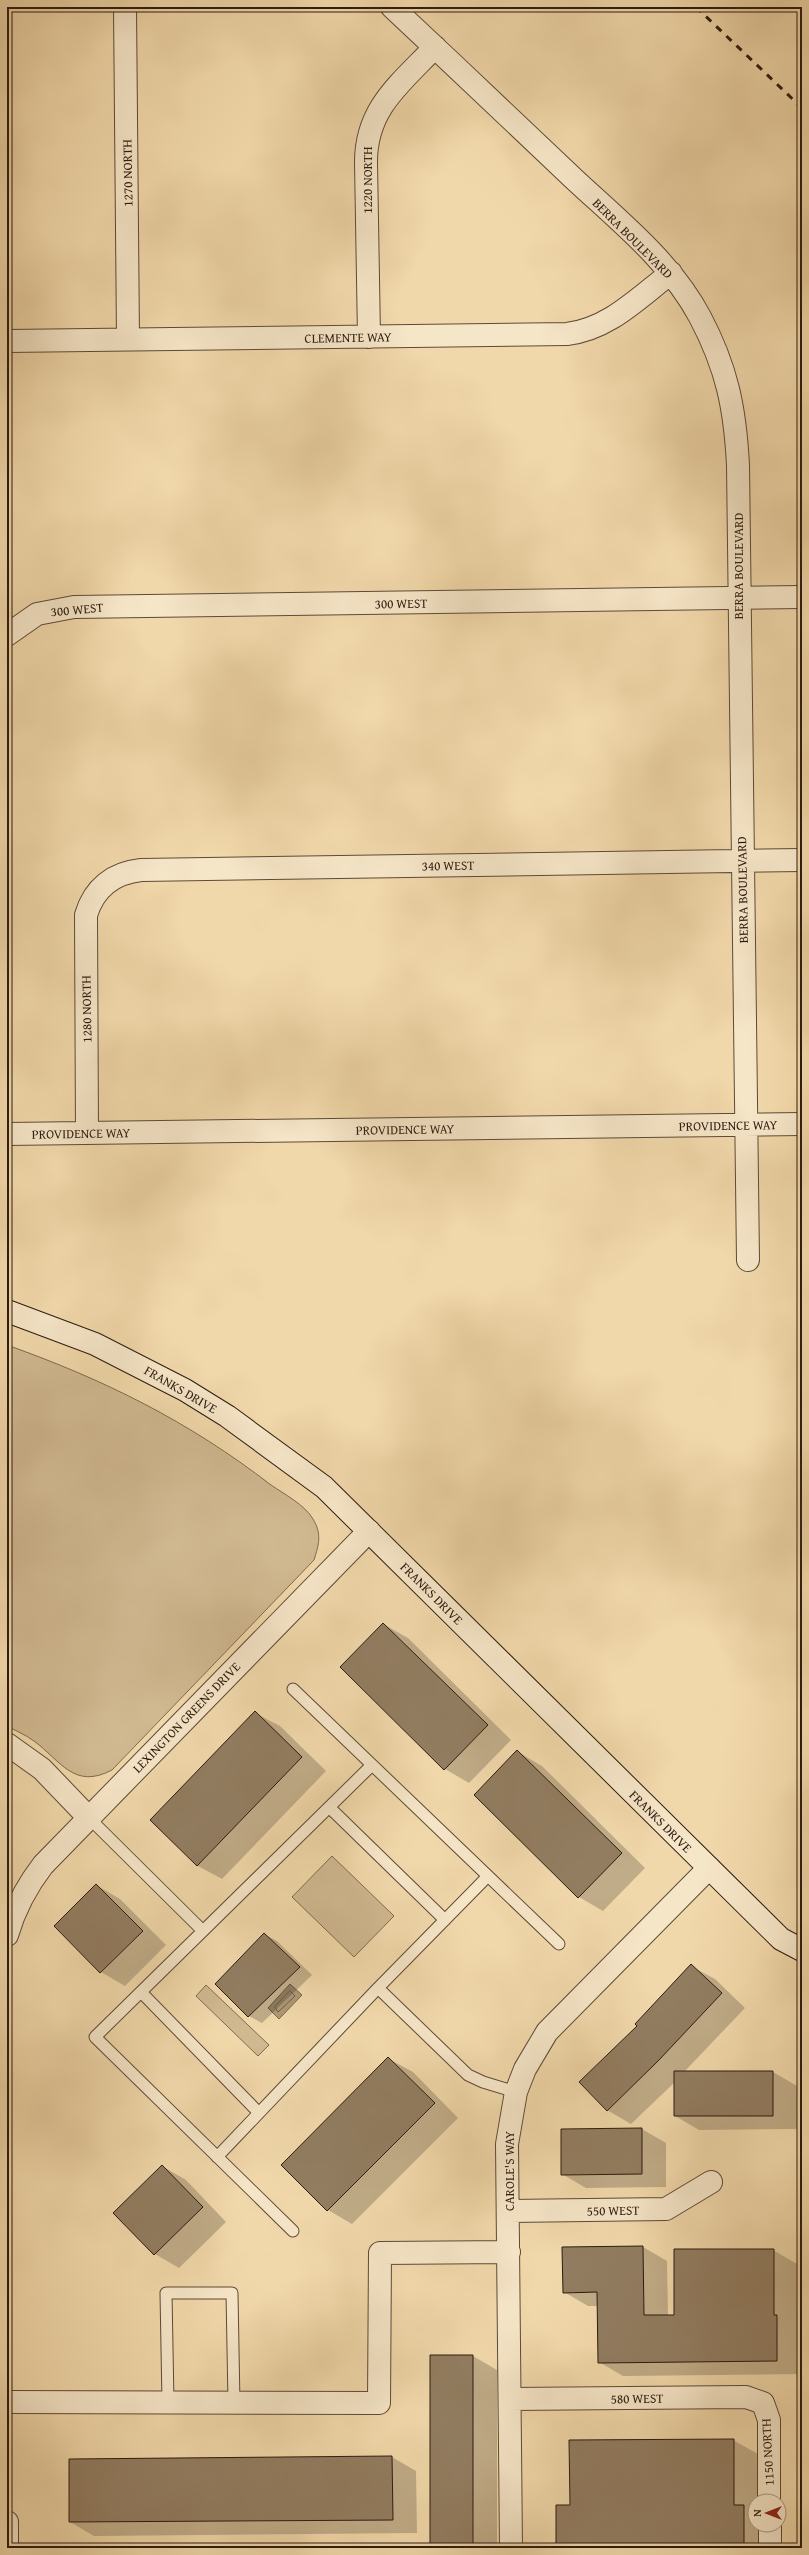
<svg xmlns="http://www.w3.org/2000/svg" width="809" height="2555" font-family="'Gentium Book Plus',serif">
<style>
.green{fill:#d0b890;stroke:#7e6a50}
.water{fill:#ae9876;stroke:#7a664e}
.shadow{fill:#0003}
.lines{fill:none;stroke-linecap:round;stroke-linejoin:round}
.shore{stroke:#6d5a44;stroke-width:1}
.building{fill:#927d61;stroke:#2c1b11}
.lane-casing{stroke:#5d4a37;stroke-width:13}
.street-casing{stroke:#5d4a37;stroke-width:24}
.secondary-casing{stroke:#2c1b11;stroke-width:24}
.lane{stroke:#f6e6c8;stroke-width:11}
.street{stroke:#f6e6c8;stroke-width:22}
.secondary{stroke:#f6e6c8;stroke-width:22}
.rail{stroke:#2c1b11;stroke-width:3;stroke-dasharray:7 7;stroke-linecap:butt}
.labels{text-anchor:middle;stroke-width:3;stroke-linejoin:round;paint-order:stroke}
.street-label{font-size:13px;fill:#2c1b11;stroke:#f6e6c8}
</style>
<rect width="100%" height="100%" fill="#f1d8aa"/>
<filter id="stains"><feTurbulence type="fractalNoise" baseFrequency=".005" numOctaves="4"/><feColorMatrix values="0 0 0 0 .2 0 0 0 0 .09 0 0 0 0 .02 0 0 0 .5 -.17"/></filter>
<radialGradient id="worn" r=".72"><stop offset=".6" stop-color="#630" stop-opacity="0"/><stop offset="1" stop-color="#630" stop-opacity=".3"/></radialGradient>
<!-- green -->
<path class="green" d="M7,1345C105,1380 188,1421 271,1485C284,1494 305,1505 313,1519C322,1534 319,1544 314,1560L112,1770C74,1790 61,1761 34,1741C26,1735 16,1731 7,1726Z
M332,1856L394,1916L354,1957L292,1897Z
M206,1985L269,2045L258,2056L196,1996Z"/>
<!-- water -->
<path class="water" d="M290,1984L302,1995L279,2019L268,2008Z"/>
<!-- shadow -->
<path class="shadow" d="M383,1624L408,1638L511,1740L469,1783L445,1769Z
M255,1713L280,1726L326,1771L222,1879L198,1866L151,1820Z
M518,1752L542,1766L645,1868L603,1911L579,1897Z
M96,1885L120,1899L166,1945L125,1986L101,1972L55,1926Z
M264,1934L277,1941L312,1975L262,2023L249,2016Z
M691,1966L715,1979L745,2008L684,2072H773L797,2086V2129L699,2130L675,2116V2082L631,2124L607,2110L638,2026Z
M389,2059L413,2072L458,2118L352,2224L328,2210L283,2165Z
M642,2129L666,2143V2187L586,2188L562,2174Z
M162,2166L186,2180L226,2222L179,2268L155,2254L114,2213Z
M643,2247L667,2261L668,2316H675L773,2250L797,2264V2328L801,2329V2374L623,2376L599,2362L598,2306H588L564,2292L563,2248Z
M473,2356L497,2370V2548H431Z
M733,2440L758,2454V2501H755V2525H768V2548H561L557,2546L571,2506Z
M392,2457L416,2471L417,2533L94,2536L70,2522V2460Z"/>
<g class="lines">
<!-- shore -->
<path class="shore" d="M290,1991L295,1996L278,2012L275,2007Z"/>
</g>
<!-- building -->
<path class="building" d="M383,1623L488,1725L444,1770L340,1667Z
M255,1711L302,1757L197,1866L150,1820Z
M517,1750L622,1853L578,1898L474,1795Z
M96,1884L143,1931L100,1973L54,1926Z
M264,1933L300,1967L248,2017L215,1984Z
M691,1964L722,1993L659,2060L607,2111L579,2082L637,2026L635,2024Z
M388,2057L435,2103L327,2211L281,2165Z
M674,2071H773V2116H674Z
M642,2128V2174L561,2175V2129Z
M162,2165L203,2207L154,2255L113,2213Z
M643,2246L644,2315H674V2249H774V2315H777V2361L598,2363L597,2292L563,2293L562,2247Z
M430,2355H473V2548H430Z
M734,2439V2505H744V2546H556V2505H570L569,2440Z
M392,2456L393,2520L69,2522V2459Z"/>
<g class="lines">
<!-- lane casing -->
<g class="lane-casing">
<path id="lane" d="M293,1689L488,1876
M329,1807L445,1920
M88,1817L203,1931
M141,1992L259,2113
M516,2092L483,2082L468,2075L378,1988L488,1876L559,1944
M217,2157L378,1988
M293,2231L95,2037L372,1765
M168,2403L166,2293H232L234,2404"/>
</g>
<!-- street casing -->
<g class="street-casing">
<path id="street" d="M125,7L128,339
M392,7C453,64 514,122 574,179C619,221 671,262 700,317C727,368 735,408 738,465L748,1260
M369,337L366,162C366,108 401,83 435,47
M7,341L567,334C609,329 638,298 671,273
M7,635L37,614L74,607L802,597
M87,1133L86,915C94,888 113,873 141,870L802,860
M7,1134L802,1124
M7,1744L42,1769L88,1817
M7,1935C15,1908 26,1887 43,1865L369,1531
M509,2211L666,2209L711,2182
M510,2399L746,2397L763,2403L769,2420V2501
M7,2402L379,2403L380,2253L509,2252
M7,2522V2548
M770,2525V2548
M511,2548L507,2144L516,2092L525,2069L547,2032L709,1868"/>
</g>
<!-- secondary casing -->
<g class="secondary-casing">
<path id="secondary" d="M7,1311L95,1344L185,1390L227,1416L324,1487L781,1939L802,1950"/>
</g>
<!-- lane -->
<use href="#lane" class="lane"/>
<!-- street -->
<use href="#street" class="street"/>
<!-- secondary -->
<use href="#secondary" class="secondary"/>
<!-- rail -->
<path class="rail" d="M696,7L802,108"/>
</g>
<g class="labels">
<!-- street labels -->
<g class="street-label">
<text transform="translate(127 173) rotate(-91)" y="5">1270 NORTH</text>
<text transform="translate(367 180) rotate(-90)" y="5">1220 NORTH</text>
<text transform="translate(633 238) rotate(45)" y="5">BERRA BOULEVARD</text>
<text transform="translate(348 337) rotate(-1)" y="5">CLEMENTE WAY</text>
<text transform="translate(738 566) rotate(-90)" y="5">BERRA BOULEVARD</text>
<text transform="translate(401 603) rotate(-1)" y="5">300 WEST</text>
<text transform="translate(77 609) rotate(-5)" y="5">300 WEST</text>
<text transform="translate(448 865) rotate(-1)" y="5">340 WEST</text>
<text transform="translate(742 890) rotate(-91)" y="5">BERRA BOULEVARD</text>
<text transform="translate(86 1009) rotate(-91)" y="5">1280 NORTH</text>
<text transform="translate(728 1125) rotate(-1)" y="5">PROVIDENCE WAY</text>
<text transform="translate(405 1129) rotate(-1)" y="5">PROVIDENCE WAY</text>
<text transform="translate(81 1133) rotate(-1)" y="5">PROVIDENCE WAY</text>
<text transform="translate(181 1389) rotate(30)" y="5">FRANKS DRIVE</text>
<text transform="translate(432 1593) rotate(45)" y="5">FRANKS DRIVE</text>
<text transform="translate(186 1717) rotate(-46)" y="5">LEXINGTON GREENS DRIVE</text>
<text transform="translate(661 1821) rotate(45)" y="5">FRANKS DRIVE</text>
<text transform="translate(509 2171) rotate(-90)" y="5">CAROLE'S WAY</text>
<text transform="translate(613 2210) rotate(-1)" y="5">550 WEST</text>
<text transform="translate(637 2398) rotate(-1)" y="5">580 WEST</text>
<text transform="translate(767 2452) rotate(-93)" y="5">1150 NORTH</text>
</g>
</g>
<!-- margin -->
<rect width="809" height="2555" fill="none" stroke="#f1d8aa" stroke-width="24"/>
<rect x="8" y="8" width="793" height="2539" fill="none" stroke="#2c1b11" stroke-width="2"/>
<rect x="12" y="12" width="785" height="2531" fill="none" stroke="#2c1b11"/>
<!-- north arrow -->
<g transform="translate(767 2513) rotate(270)"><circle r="19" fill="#f6e6c8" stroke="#a5957f"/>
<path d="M0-3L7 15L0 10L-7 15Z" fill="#8f2418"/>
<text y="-6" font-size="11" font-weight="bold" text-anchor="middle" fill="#2c1b11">N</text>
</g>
<rect width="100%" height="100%" filter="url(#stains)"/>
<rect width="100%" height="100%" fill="url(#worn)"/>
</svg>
